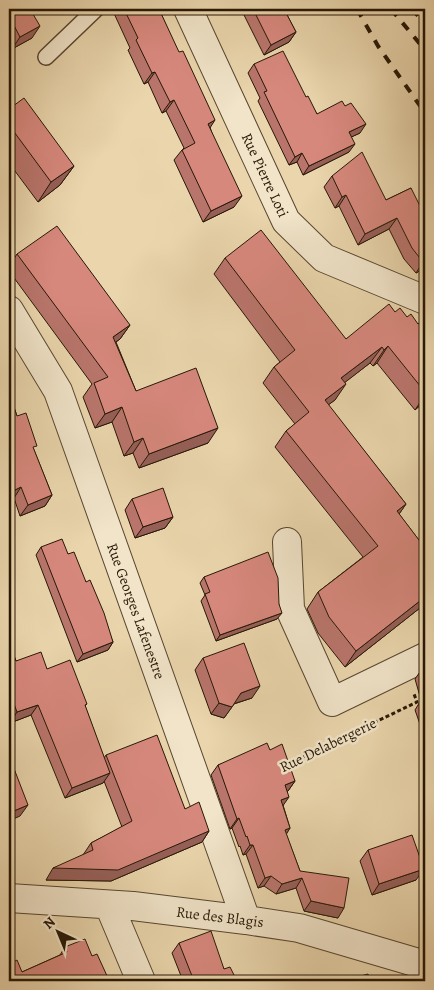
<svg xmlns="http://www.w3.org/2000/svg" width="434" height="990" font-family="Alegreya,serif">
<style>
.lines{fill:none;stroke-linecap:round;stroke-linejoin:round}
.service-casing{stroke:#57462f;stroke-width:18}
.minor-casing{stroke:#57462f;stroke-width:30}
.path{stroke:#261705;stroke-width:3;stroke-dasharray:4 2.5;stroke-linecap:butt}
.service{stroke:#f1e4c9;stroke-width:15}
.minor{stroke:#f1e4c9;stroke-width:28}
.rail{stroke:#261705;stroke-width:4;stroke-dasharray:9 9;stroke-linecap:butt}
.wall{fill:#b9756c;stroke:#261705}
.shaded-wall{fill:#965f58;stroke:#261705}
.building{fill:#d7887d;stroke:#261705}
.labels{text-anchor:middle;stroke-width:5;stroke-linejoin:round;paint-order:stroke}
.street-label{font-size:15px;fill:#261705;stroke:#f1e4c9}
</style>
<rect width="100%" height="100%" fill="#ead5ac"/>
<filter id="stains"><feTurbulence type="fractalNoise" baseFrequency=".004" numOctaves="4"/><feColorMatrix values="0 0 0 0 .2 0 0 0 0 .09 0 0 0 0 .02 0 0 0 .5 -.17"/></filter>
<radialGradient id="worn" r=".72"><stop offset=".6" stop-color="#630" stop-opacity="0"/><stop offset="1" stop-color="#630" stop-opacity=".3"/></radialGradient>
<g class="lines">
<!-- service casing -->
<g class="service-casing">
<path id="service" d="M46,57L96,9"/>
</g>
<!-- minor casing -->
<g class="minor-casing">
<path id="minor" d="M188,9L286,221L324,258L425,300
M9,310L58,391L246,920
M287,542L290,609L332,702L425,657
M9,898L133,906L246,920L299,928L425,965
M109,905L141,981"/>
</g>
<!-- path -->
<path class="path" d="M286,765L417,702L414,694"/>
<!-- service -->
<use href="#service" class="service"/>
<!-- minor -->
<use href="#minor" class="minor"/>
<!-- rail -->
<path class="rail" d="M357,9L378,46L425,113
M391,9L425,50
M412,9L425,24"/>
</g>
<!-- wall -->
<path class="wall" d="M9,9L32,38L12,49L9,42Z
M112,9H159L210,127L234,207L203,222L174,160L182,150L184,148L166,111L162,113L148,82L144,84L128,50L130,48Z
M241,9H284L296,32L289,42L264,55Z
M254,64L306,97L317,114L360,133L351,137L349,152L303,175L297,162L289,165L258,101L260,98L248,73Z
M9,109L74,166L60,185L38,202L9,163Z
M332,176L386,200L411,188L425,268L416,273L404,259L389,229L358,245L339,206L335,208L324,187Z
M17,254L130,325L120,339L116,342L136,391L208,443L139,468L133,453L124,456L112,422L95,428L83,397L92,384L9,271V266Z
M225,258L346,339L395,312L407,317L418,324L425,320V401L415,410L377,363L373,366L370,363L345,382L335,400L328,405L406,504L399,514L425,548V604L345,667L318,633L307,609L318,592L363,557L275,447L286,431L295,424L263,383L274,367L280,362L214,274Z
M9,393L17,416L34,450L52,495L45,506L20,516L14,498L9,500Z
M132,499L173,517L165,528L135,538L125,510Z
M41,547L68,554L86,582L113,642L108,650L77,662L36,555Z
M204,577L279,604L277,619L216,641L201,601L205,595L200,583Z
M9,643L16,661L47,669L87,704L85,706L104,758L106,755L185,809L209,831L202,842L111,881L46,880L83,855L91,843L122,827L104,781L103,783L65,798L31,715L10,723L9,721Z
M203,658L252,698L234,704L224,718L211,714L195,670Z
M425,667V728L422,730L415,710L421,700L415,679L422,669Z
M270,750L295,781L288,791H287L283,805L290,828L286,834L300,871L338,918L304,911L296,888L276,894L264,886L258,888L246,854L243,855L240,846L239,847L232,828L230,829L211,775L218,765Z
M368,850L416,880L372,895L360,861Z
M179,943L224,969L237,981H183L172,953Z
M65,947L92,956L108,978L22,972L60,955Z"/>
<!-- shaded-wall -->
<path class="shaded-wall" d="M40,26L32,38L12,49L20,37Z
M296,32L289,42L264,55L271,45Z
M155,72L148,82L144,84L152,73Z
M174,100L166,111L162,113L170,102Z
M215,120L208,131V124Z
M366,124L360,133L343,141L349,132Z
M355,144L349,152L303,175L309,166Z
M302,153L297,162L289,165L295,157Z
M74,166L60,185L38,202L51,182Z
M346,195L339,206L335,208L342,197Z
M242,196L234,207L203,222L211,211Z
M397,218L389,229L358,245L365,234Z
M425,261V268L416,273L423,262Z
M130,325L120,339L103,351L113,337Z
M388,346L377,363L373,366L384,350Z
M382,347L370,363L330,394L341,378Z
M346,384L335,400L313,416L325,400Z
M425,395V401L415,410Z
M122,407L112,422L95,428L105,414Z
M218,428L208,443L139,468L149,454Z
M143,438L133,453L124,456L134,442Z
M21,487L14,498L9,500V499L15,490Z
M52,495L45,506L20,516L28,505Z
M406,504L395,520L397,511Z
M173,517L165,528L135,538L143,527Z
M425,597V604L345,667L356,651Z
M282,613L277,619L216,641L220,635Z
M113,642L108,650L77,662L83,654Z
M260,686L252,698L233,704L241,693Z
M219,703L232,707L224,718L211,714Z
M38,705L31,715L10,723L17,712Z
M110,773L103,783L65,798L72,788Z
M295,781L288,791L278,795L285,785Z
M289,797L282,807L281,800Z
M28,805L20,816L9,821V813Z
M239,818L232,828L230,829L237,819Z
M290,828L284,838L285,830Z
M209,831L202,842L111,881L46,880L53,868Z
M250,845H253L246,854L243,855Z
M424,869L416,880L372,895L379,884Z
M271,876L264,886L258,888L265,878Z
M302,878L296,888L276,894L282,884Z
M311,901L344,908L338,918L304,911Z"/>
<!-- building -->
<path class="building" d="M9,9H30L40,26L20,37L9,16Z
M124,9H159L179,52L183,51L215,120L208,124L242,196L211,211L182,150L195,143L174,100L170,102L155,72L152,73L136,40L138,38Z
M253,9H284L296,32L271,45Z
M283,51L306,97L308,96L317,114L342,101L345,106L351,103L366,124L349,132L355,144L309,166L302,153L295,157L264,92L267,91L254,64Z
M24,98L74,166L51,182L9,125V109Z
M362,152L386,200L411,188L420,206L425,202V261L423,262L412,248L397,218L365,234L346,195L342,197L332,176Z
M57,226L130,325L113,337L136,391L196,368L218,428L149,454L143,438L134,442L122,407L105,414L94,383L108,377L17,254Z
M261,230L346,339L389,304L395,312L400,308L407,317L411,314L418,324L424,319L425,320V392L388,346L384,350L382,347L341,378L346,384L325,400L406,504L397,511L425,548V597L356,651L329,617L318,592L378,546L286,431L309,412L274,367L295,350L225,258Z
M9,393L17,416L26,413L37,446L33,447L52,495L28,505L21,487L15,490L9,472Z
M163,488L173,517L143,527L132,499Z
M62,539L68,554L74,552L86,582L90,580L104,613L113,642L83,654L41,547Z
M268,552L278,578L279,604L282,613L220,635L205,594L210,592L204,577Z
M9,574L13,584L9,585Z
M9,643L16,661L41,652L47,669L70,660L87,704L85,705L110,773L72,788L38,705L17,712L11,696L9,697Z
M244,643L260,686L241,693L232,707L219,703L203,658Z
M425,667V680L422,669Z
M425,698V710L422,700Z
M157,735L185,809L199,802L209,831L118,870L53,868L93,850L91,843L132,821L106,755Z
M267,743L270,750L282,744L295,781L285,785L289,797L281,800L290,828L285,830L300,871L349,878L344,908L311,901L302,878L282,884L271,876L265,878L253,845H250L247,836L246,837L239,818L237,819L218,765Z
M13,766L28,805L9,813V768Z
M412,835L424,869L379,884L368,850Z
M211,931L224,969L230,967L237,981H194L179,943Z
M85,939L92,956L97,954L108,978L113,976L115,981H9V964L17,960L22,972L67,952L65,947Z
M368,974L371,981H348L347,980Z
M403,975L405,981H385Z"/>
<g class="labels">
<!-- street labels -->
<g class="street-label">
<text transform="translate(265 175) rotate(65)" y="5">Rue Pierre Loti</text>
<text transform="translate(136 611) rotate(70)" y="5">Rue Georges Lafenestre</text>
<text transform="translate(328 745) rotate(-26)" y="5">Rue Delabergerie</text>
<text transform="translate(220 917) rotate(7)" y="5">Rue des Blagis</text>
</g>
</g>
<!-- margin -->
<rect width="434" height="990" fill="none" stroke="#ead5ac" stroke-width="30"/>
<rect x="10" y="10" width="414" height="970" fill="none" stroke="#261705" stroke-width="2.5"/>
<rect x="15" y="15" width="404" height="960" fill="none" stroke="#261705"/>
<!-- north arrow -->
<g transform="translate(58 932) rotate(316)" stroke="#f1e4c9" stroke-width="4" paint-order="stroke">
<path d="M0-4L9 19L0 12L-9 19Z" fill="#261705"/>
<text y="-8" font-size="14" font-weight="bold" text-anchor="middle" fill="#261705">N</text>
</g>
<rect width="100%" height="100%" filter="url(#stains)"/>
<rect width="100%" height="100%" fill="url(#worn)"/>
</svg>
